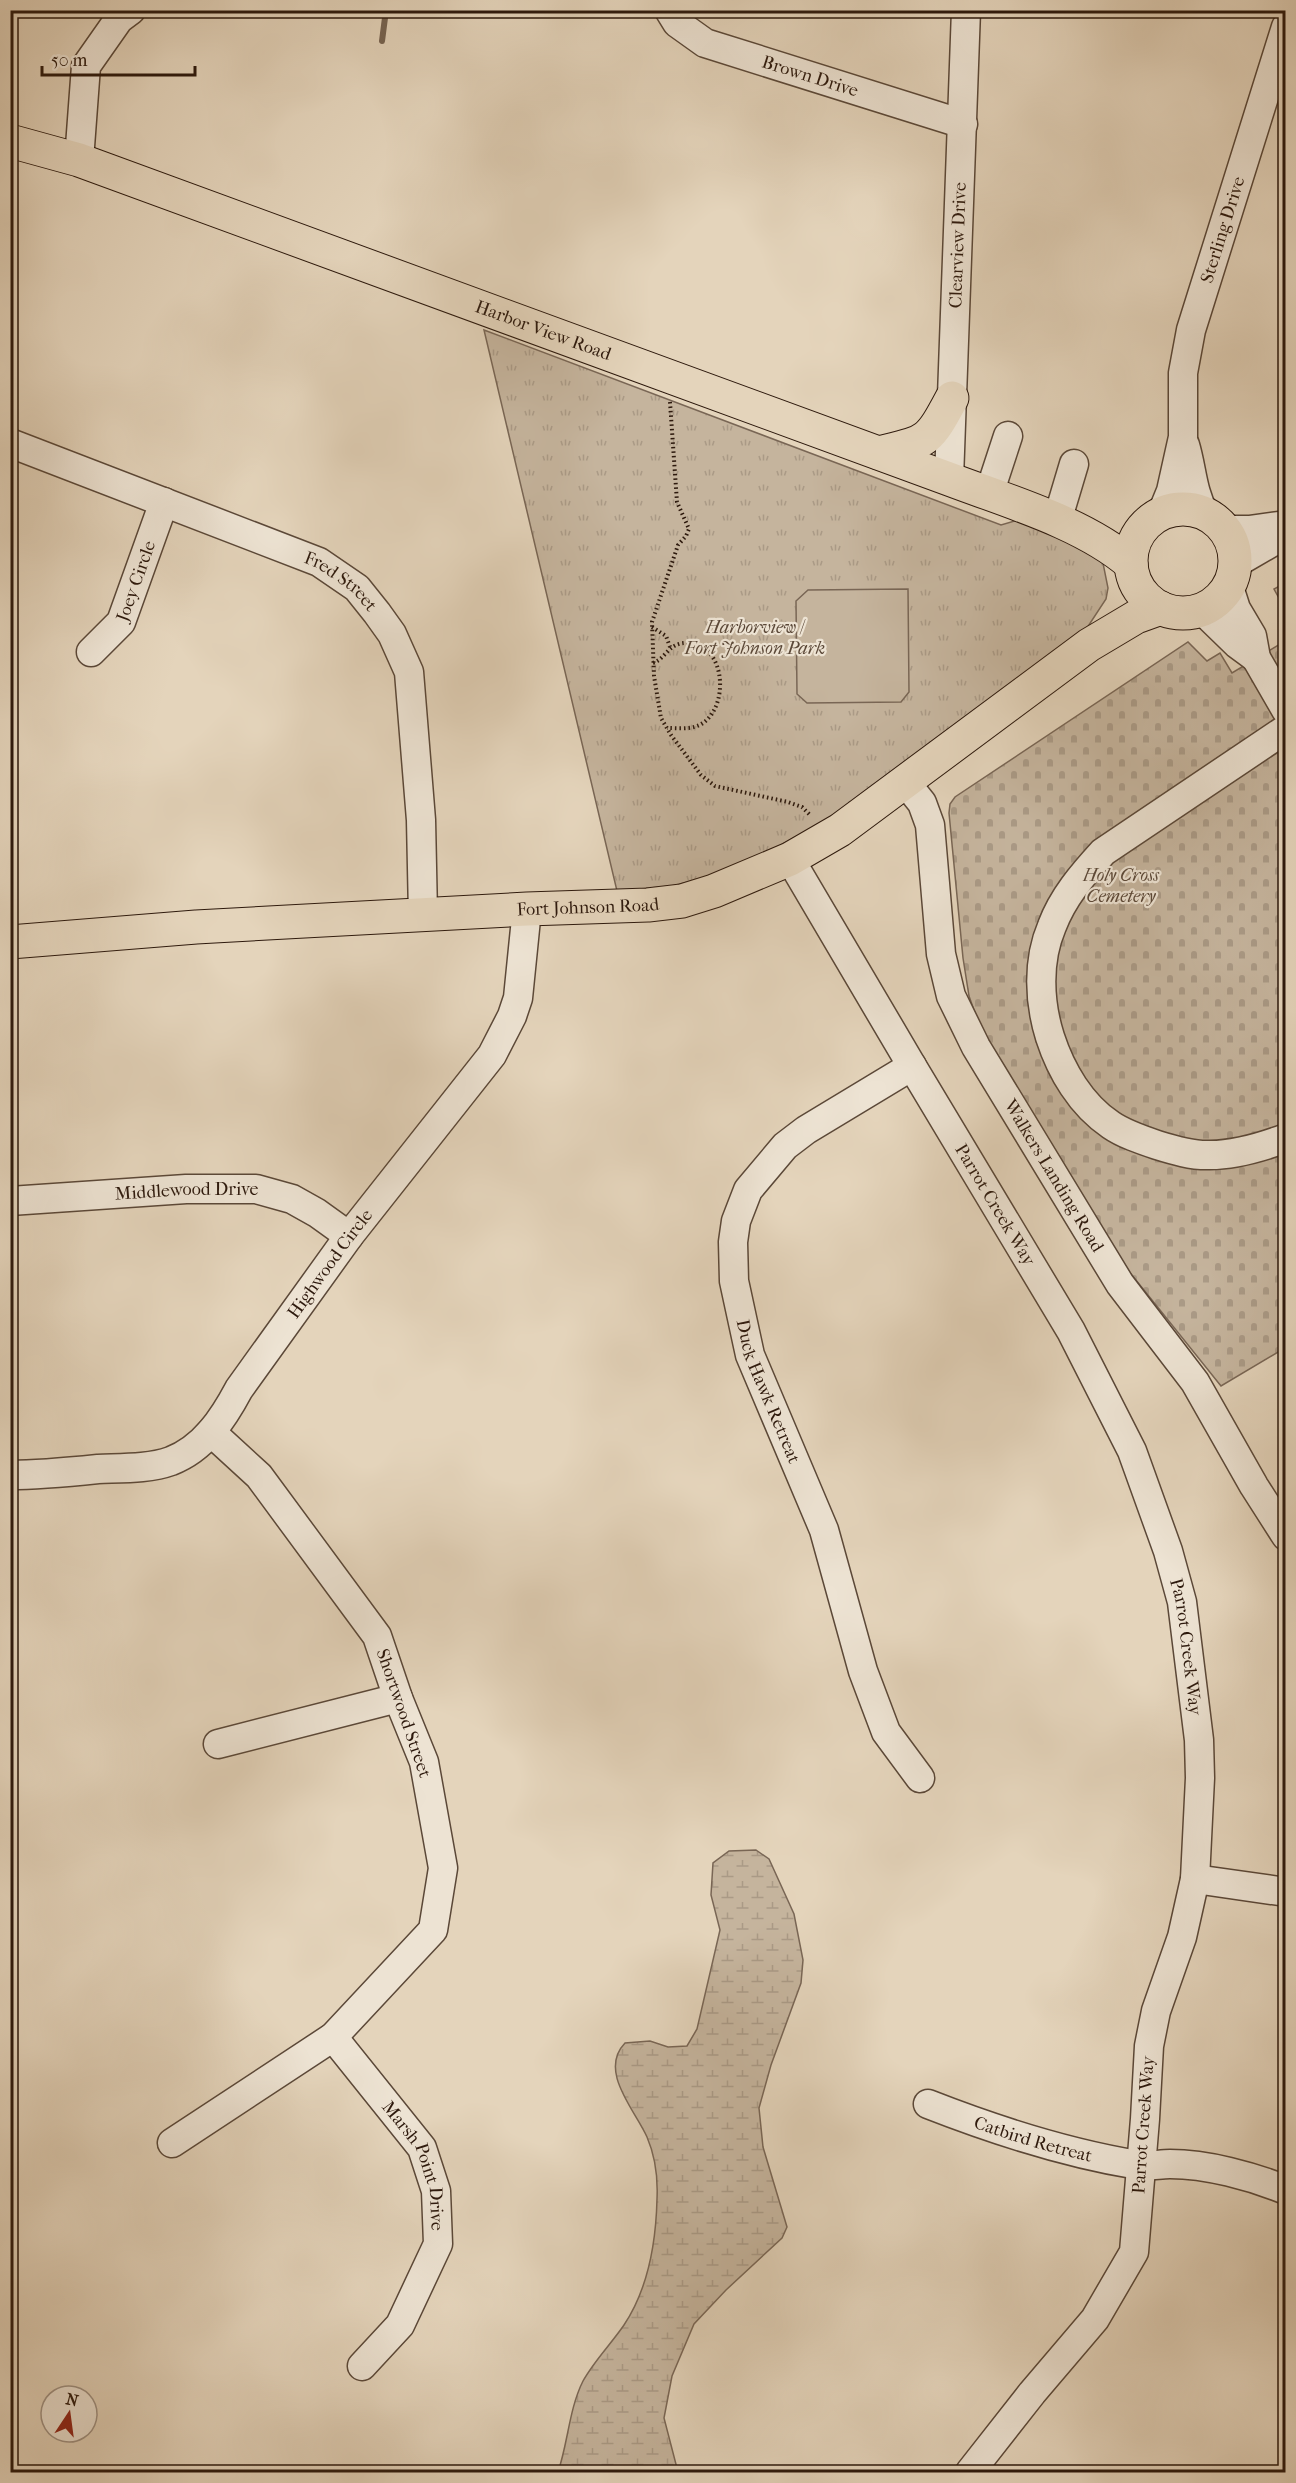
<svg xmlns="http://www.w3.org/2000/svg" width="1296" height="2483" font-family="'IM FELL French Canon',serif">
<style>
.wetland{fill:url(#wetland-marsh);stroke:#796655;stroke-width:1.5}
.cemetery{fill:url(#cemetery-stones);stroke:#796655;stroke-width:1.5}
.park{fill:url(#park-tufts);stroke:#796655;stroke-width:1.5}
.pitch{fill:#c5b49d;stroke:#796655;stroke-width:1.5}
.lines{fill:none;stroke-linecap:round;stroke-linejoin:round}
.stream{stroke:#766352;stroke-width:6}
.minor-casing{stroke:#5b4838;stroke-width:31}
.major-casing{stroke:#2d190d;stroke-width:35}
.path{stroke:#2d190d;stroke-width:4;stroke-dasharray:1.5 3;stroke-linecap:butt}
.minor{stroke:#ede3d3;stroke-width:28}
.major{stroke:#e4d4bb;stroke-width:33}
.labels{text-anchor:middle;stroke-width:4.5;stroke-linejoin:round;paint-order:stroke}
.street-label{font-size:18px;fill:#2d190d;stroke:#ede3d3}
.park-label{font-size:18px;font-style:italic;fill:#5b4838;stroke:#ede3d3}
</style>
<defs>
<pattern id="wetland-marsh" width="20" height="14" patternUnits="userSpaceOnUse" patternTransform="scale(1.5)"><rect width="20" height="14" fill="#c5b49d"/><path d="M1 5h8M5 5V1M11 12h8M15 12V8" fill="none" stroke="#aa9a86"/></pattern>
<pattern id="cemetery-stones" width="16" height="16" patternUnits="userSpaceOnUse" patternTransform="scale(1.5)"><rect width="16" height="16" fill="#c5b49d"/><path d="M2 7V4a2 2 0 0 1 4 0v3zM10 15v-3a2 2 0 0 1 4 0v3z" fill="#aa9a86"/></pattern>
<pattern id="park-tufts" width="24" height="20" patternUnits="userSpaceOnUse" patternTransform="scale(1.5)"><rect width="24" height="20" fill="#c5b49d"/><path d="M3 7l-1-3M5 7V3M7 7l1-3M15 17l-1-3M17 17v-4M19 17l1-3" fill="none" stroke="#aa9a86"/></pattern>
</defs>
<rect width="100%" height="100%" fill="#e4d4bb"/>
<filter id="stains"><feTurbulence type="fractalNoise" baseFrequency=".00333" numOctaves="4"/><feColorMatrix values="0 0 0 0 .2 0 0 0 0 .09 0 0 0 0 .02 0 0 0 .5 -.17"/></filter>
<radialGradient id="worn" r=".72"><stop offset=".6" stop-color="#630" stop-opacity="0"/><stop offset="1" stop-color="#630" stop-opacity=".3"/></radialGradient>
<!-- wetland -->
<path class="wetland" d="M756,1850L769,1859L794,1914L803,1960L801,1983L771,2065L759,2108L763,2147L787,2227L782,2238L726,2290L694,2324L672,2376L664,2418L678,2472H558C568,2443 569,2409 583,2381C594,2361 611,2344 624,2325C648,2289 656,2242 657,2199C658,2178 656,2158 647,2137C635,2110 598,2071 625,2043L650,2041L668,2047L687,2046L697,2029L720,1930L711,1895L713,1863L729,1851Z"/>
<!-- cemetery -->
<path class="cemetery" d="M1285,583V609L1274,589Z
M1285,641V1348L1221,1386L1119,1259L980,1027L969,996L963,958L949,813L950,804L955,797L1188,642L1207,661L1220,653L1232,673Z"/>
<!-- park -->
<path class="park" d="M484,330L1001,525L1018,520L1086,546L1103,563L1108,588L1106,599L1085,631L834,817L731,871L672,886L617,891Z"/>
<!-- pitch -->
<path class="pitch" d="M908,589L909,692L901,702L807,703L797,694L796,601L808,590Z"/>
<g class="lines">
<!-- stream -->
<path class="stream" d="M382,41L386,10"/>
<!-- minor casing -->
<g class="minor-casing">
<g id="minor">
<path id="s1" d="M669,10L677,23L705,43L963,124"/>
<path d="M79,160L86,66L119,19L131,10"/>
<path id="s2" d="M10,443L319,562L357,588L377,613L392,634L409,672L421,820L423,915"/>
<path d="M1185,445C1192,468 1192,491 1204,513"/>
<path id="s3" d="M949,479L966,10"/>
<path d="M989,494L1008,436"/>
<path id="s4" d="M1162,513L1171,491L1183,437V373L1191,330L1286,27"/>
<path d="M1057,521L1074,464"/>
<path d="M1226,530H1249L1286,525"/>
<path d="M1236,563L1286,534"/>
<path d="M1229,587L1236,609L1252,636L1256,658L1286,710"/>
<path d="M1202,610L1237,644L1256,658"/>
<path id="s5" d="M91,652L121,622L164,502"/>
<path d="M1286,729L1103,852C1082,875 1063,897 1052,926C1037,961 1039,1002 1050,1037C1061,1071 1081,1105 1111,1125C1124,1134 1142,1140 1157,1145C1173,1150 1193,1156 1210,1155C1235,1155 1262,1147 1286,1138"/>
<path id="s6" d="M906,783L922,803L930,825L941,954L951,996L976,1047L1120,1284L1195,1382L1254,1486L1286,1536"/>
<path id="s7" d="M790,859L912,1066L1071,1331L1132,1451L1168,1551L1182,1602L1199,1740L1200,1778L1195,1879L1182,1937L1156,2011L1149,2046L1145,2119L1134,2252L1095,2319L1032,2393L970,2472"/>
<path id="s8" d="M912,1066L806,1130L785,1146L748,1190L736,1221L733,1242L734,1281L750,1355L824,1530L863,1671L886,1732L920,1778"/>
<path id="s9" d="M10,1201L186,1189H256L292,1199L317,1213L349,1236"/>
<path id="s10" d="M10,1475C40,1475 69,1472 98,1469C121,1468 149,1469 171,1461C204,1448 223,1419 239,1389L349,1236L492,1055L512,1016L518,998L527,909"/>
<path d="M218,1744L398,1698"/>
<path d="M1195,1879L1286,1892"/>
<path id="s11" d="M333,2037L422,2148L436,2191L438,2244L400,2325L362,2366"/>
<path id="s12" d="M928,2104C997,2131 1065,2153 1138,2165C1149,2167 1159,2164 1170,2164C1207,2164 1251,2176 1286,2190"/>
<path d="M172,2143L333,2037L433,1930L443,1868L424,1762L398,1698L377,1636L259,1476L211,1432"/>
</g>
</g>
<!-- major casing -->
<g class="major-casing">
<g id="major">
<path id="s13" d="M10,141L79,160L949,479C1007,501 1084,523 1131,564"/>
<path d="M879,453C928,441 928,443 952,398"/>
<circle cx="1183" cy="561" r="52"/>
<path id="s14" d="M10,942L196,927L527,909L648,905L682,901L714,891L790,859L840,830L1089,645L1136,617L1161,608"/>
</g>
</g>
<!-- path -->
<path class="path" d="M670,402L677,502L689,529L686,536L678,545L652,622L654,676L661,718L671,735L701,775L715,786L788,802L802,807L811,816
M652,627L666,636L670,647
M653,663C667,658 668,642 688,643C725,644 730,704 703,723C693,730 679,728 667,728"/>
<!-- minor -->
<use href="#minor" class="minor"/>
<!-- major -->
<use href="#major" class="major"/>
</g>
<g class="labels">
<!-- street labels -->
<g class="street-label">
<text dy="6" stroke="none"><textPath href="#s1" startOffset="160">Brown Drive</textPath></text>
<text dy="6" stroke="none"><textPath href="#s4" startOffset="292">Sterling Drive</textPath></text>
<text dy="6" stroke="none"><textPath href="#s3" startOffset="234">Clearview Drive</textPath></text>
<text dy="6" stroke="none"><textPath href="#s13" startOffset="566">Harbor View Road</textPath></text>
<text dy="6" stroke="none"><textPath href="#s5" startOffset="86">Joey Circle</textPath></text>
<text dy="6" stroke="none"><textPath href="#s2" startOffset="360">Fred Street</textPath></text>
<text dy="6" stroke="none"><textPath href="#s14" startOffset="579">Fort Johnson Road</textPath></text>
<text dy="6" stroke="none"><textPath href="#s6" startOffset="429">Walkers Landing Road</textPath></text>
<text dy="6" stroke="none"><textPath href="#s9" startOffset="177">Middlewood Drive</textPath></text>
<text dy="6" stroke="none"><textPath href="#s7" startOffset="402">Parrot Creek Way</textPath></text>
<text dy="6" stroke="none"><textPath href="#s10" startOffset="418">Highwood Circle</textPath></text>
<text dy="6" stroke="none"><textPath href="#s8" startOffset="417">Duck Hawk Retreat</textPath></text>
<text dy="6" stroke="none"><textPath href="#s7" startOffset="888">Parrot Creek Way</textPath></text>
<text transform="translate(404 1713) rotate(71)" y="6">Shortwood Street</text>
<text transform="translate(1143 2125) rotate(-86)" y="6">Parrot Creek Way</text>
<text dy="6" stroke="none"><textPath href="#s12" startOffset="111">Catbird Retreat</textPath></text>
<text dy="6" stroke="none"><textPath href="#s11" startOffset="156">Marsh Point Drive</textPath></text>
</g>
<!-- park labels -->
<g class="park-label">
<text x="755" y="633">Harborview /<tspan x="755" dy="21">Fort Johnson Park</tspan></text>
<text x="1121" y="881">Holy Cross<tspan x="1121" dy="21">Cemetery</tspan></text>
</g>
</g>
<!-- margin -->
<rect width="1296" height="2483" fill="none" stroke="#e4d4bb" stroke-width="36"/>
<rect x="12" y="12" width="1272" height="2459" fill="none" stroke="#2d190d" stroke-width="3"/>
<rect x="18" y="18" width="1260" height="2447" fill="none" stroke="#2d190d" stroke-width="1.5"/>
<!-- north arrow -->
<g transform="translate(69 2414) rotate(13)"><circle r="28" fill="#ede3d3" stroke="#a09284" stroke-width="1.5"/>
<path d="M0-4.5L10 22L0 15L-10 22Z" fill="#8f2418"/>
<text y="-9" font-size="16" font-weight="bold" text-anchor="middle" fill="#2d190d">N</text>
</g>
<!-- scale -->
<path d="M42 66v9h153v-9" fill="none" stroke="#2d190d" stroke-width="3"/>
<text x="51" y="66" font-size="18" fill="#2d190d" stroke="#ede3d3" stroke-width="4.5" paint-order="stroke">50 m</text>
<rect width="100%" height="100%" filter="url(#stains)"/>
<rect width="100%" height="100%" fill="url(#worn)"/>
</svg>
